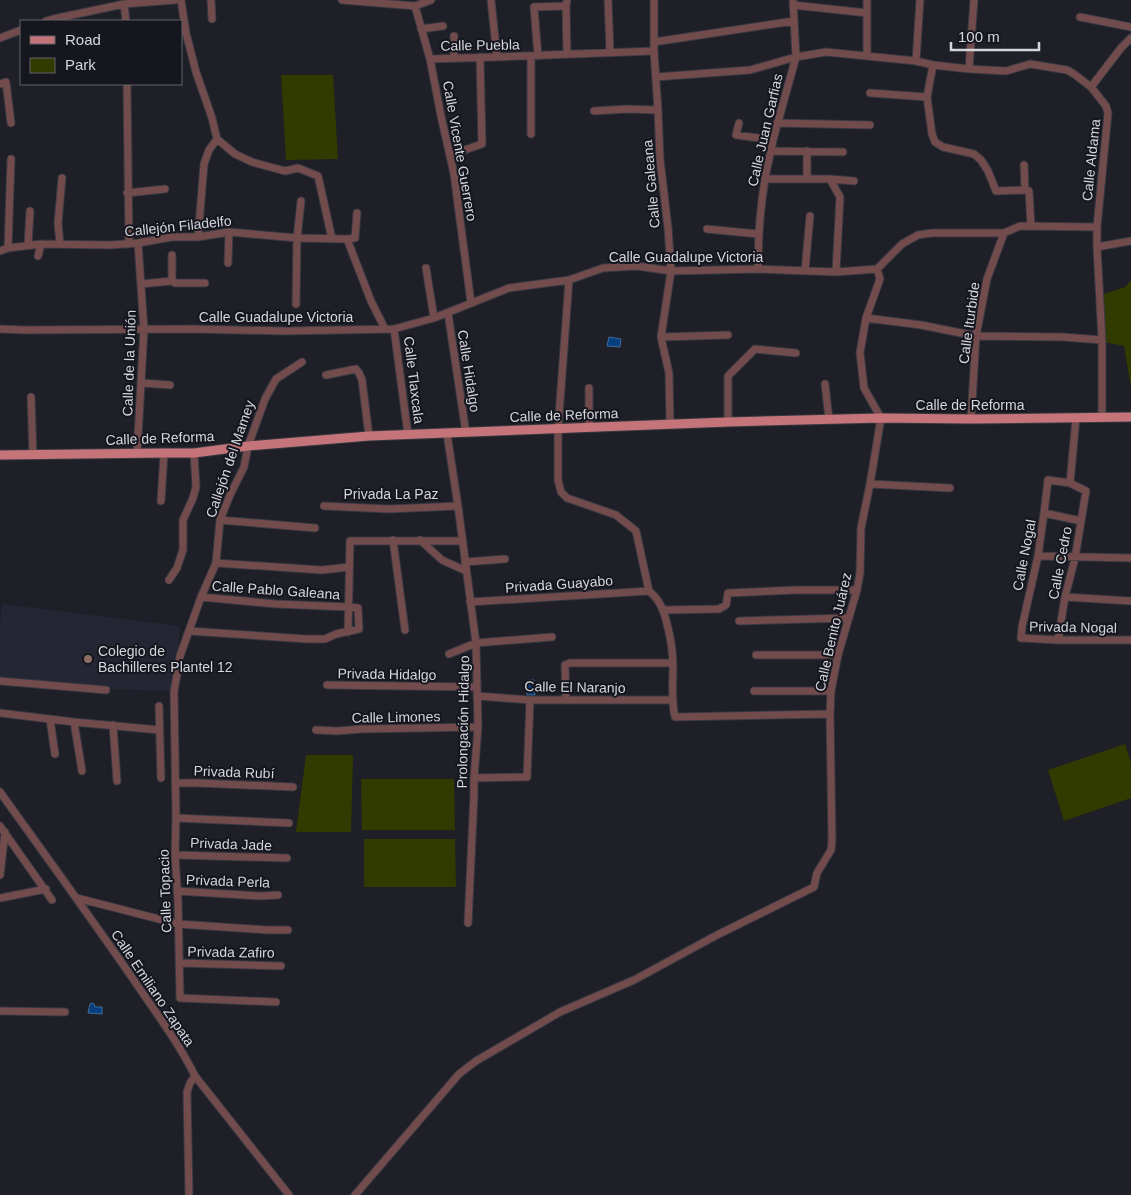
<svg xmlns="http://www.w3.org/2000/svg" width="1131" height="1195" font-family="Arial,sans-serif">
<style>
.built{fill:#242634}
.green{fill:#313b00}
.water{fill:#053f7e;stroke:#436c9a}
.lines{fill:none;stroke-linecap:round;stroke-linejoin:round}
.minor-casing{stroke:#383940;stroke-width:9}
.major-casing{stroke:#383940;stroke-width:11}
.minor{stroke:#724b4d;stroke-width:7}
.major{stroke:#c5747a;stroke-width:9}
.education-dot{fill:#8d6e63;stroke:#15161e;stroke-width:2}
.labels{text-anchor:middle;stroke-width:4;stroke-linejoin:round;paint-order:stroke}
.street-label{font-size:14px;fill:#d5d6dc;stroke:#15161e}
.poi-label{font-size:14px;fill:#d5d6dc;stroke:#15161e;text-anchor:start}
</style>
<rect width="100%" height="100%" fill="#1e1f27"/>
<!-- built -->
<path class="built" d="M2,604L180,626L174,691L0,686V626Z"/>
<!-- green -->
<path class="green" d="M281,75H333L338,159L286,160Z
M1131,280V388L1124,346L1104,342L1101,295L1125,287Z
M1125,744L1131,763V798L1064,821L1048,770Z
M306,755H353L351,832H296Z
M361,779H454L455,830H362Z
M364,839H455L456,887H364Z"/>
<!-- water -->
<path class="water" d="M609,337L621,339L620,347L607,346Z
M527,680H534L535,695H527Z
M92,1003L94,1004L95,1007H102V1014L88,1013L90,1004Z"/>
<g class="lines">
<!-- minor casing -->
<g class="minor-casing">
<path id="minor" d="M181,0L186,33L196,72L212,118L217,139L209,150L204,164L198,237
M211,0L212,19
M342,0L415,6L431,0
M491,0L497,57
M608,0L610,52
M654,0V51L658,110L660,159L668,228L671,271L661,337L669,373L670,424
M124,4L126,21
M793,5L867,13
M415,6L430,59L441,116L454,174L471,303
M1080,17L1131,27
M46,21L53,19L124,4L175,0
M421,29L443,26
M0,38L21,30
M654,42L794,21
M567,54L566,6L567,0
M531,56V134
M538,56L534,7L566,6
M867,56V0
M454,58V36
M430,59L497,57L654,51
M916,61L920,0
M933,65L927,97L932,134L935,142L943,147L974,154L981,160L988,171L996,191L1025,190
M969,69L974,0
M656,77L750,70L796,57L826,52L916,61L933,65L969,69L1006,71L1030,64L1067,70L1074,74L1091,87L1106,106L1108,113L1097,227V247L1102,340V417
M0,84L6,82L11,123
M127,84L129,244
M1091,87L1121,48L1131,38
M870,93L927,97
M594,111L627,109L658,110
M739,123L736,135L773,140
M777,123L870,125
M217,139L235,154L252,162L285,171L298,168L318,176L332,239
M772,151L843,152
M807,151V179
M450,155L482,144L480,57
M1024,165L1025,190L1029,191L1031,226
M765,179H830L854,181
M830,179L840,197L836,272
M127,193L165,189
M707,229L758,234
M347,239L371,301L385,329
M60,244L58,223L62,178
M28,245L30,211
M1097,247L1131,241
M8,248L11,159
M0,251L8,248L41,244L110,245L138,243L172,237H198L229,232L297,238L347,239L355,238L357,213
M38,256L41,244
M228,263L229,232
M426,268L434,318
M758,269C758,239 760,209 765,179C767,166 771,153 773,140L796,57L793,0
M805,271L810,216
M569,280L558,429V480L561,492L567,498L616,515L636,531L649,591C660,600 664,611 667,624C671,639 673,652 673,667C673,683 671,701 675,717L830,714
M172,281L175,283H205
M141,284L172,281V255
M296,304L297,238L301,201
M448,313L466,433
M866,318L921,325L976,336L1063,337L1102,340
M0,329L25,330L193,329L284,331L394,329L434,318L509,288L569,280L603,268L637,266L671,271L758,269L836,272L877,269L902,244L918,235L932,233H1004L1020,226L1097,227
M394,329L408,435
M661,337L728,335
M326,375L356,369L359,373L362,380L369,436
M142,383L170,385
M825,384L829,419
M31,397L33,455
M971,419L976,336L987,279L1004,233
M728,422V376L755,349L796,353
M589,427V388
M447,434L458,506L476,643L478,727L474,778V795L468,923
M137,454L144,329L138,243
M1070,483L1076,418
M870,484L950,488
M161,501L164,453
M324,506L389,509L458,506
M1044,513L1081,521
M220,520L315,528
M393,540L405,630
M420,540L442,560L466,571
M1038,556L1131,558
M465,562L505,559
M216,563L322,570L349,567
M169,580L177,568L183,550V520L193,498L196,487L194,453
M1065,597L1131,601
M470,602L649,591
M664,610L719,609L726,605L728,593L796,590H857
M739,621L849,618
M189,631L307,639H325L336,634L359,629L358,608L349,607L276,604L201,597
M348,632L350,541H462
M1058,640L1065,597L1075,558L1086,491L1070,483L1048,480L1044,513L1038,556L1022,627L1021,638L1058,640H1131
M449,654L476,643L552,637
M756,655H838
M0,681L106,690
M327,685L477,687
M754,691H831
M477,696L530,700H673
M566,700L565,665L570,663H673
M159,706L161,778
M0,713L74,722L159,730
M50,719L55,754
M74,722L82,771
M113,725L117,781
M316,730L337,731L362,729L478,727
M474,778L527,777L530,700
M175,783H198L293,787
M0,792C44,853 88,914 131,976C153,1009 178,1041 195,1076L289,1195
M176,818L289,823
M0,826L52,900
M175,855L287,858
M0,875L5,832
M177,891L260,896L278,895
M0,898L46,889
M77,898L178,924L268,930H288
M179,963L281,966
M276,1002L180,998L178,901L175,855L176,818L174,692L180,656L201,597L216,563L220,520L230,495L244,467L248,446L265,399L276,379L302,362
M0,1011L65,1012
M189,1195L187,1092L190,1083L195,1076
M355,1195L459,1074L476,1061L560,1012L634,980L717,935L814,887L817,873L831,850L832,841L830,714L831,691L838,655L857,590L860,573L861,528L870,484L881,418L864,388L860,353L866,318L880,279L877,269"/>
</g>
<!-- major casing -->
<g class="major-casing">
<path id="major" d="M0,455L164,453H194L248,446L369,436L728,422L881,418L971,419L1131,417"/>
</g>
<!-- minor -->
<use href="#minor" class="minor"/>
<!-- major -->
<use href="#major" class="major"/>
</g>
<!-- markers -->
<circle class="education-dot" cx="88" cy="659" r="5"/>
<g class="labels">
<!-- street labels -->
<g class="street-label">
<text transform="translate(480 45) rotate(-1)" y="5">Calle Puebla</text>
<text transform="translate(765 130) rotate(-77)" y="5">Calle Juan Garfias</text>
<text transform="translate(460 151) rotate(80)" y="5">Calle Vicente Guerrero</text>
<text transform="translate(1091 160) rotate(-84)" y="5">Calle Aldama</text>
<text transform="translate(651 184) rotate(-95)" y="5">Calle Galeana</text>
<text transform="translate(178 226) rotate(-6)" y="5">Callejón Filadelfo</text>
<text x="686" y="262">Calle Guadalupe Victoria</text>
<text x="276" y="322">Calle Guadalupe Victoria</text>
<text transform="translate(969 323) rotate(-82)" y="5">Calle Iturbide</text>
<text transform="translate(129 363) rotate(-88)" y="5">Calle de la Unión</text>
<text transform="translate(469 371) rotate(81)" y="5">Calle Hidalgo</text>
<text transform="translate(414 380) rotate(83)" y="5">Calle Tlaxcala</text>
<text x="970" y="410">Calle de Reforma</text>
<text transform="translate(564 415) rotate(-2)" y="5">Calle de Reforma</text>
<text transform="translate(160 438) rotate(-2)" y="5">Calle de Reforma</text>
<text transform="translate(230 459) rotate(-71)" y="5">Callejón del Mamey</text>
<text x="391" y="499">Privada La Paz</text>
<text transform="translate(1024 555) rotate(-79)" y="5">Calle Nogal</text>
<text transform="translate(1060 563) rotate(-79)" y="5">Calle Cedro</text>
<text transform="translate(559 584) rotate(-4)" y="5">Privada Guayabo</text>
<text transform="translate(276 590) rotate(4)" y="5">Calle Pablo Galeana</text>
<text transform="translate(1073 627) rotate(1)" y="5">Privada Nogal</text>
<text transform="translate(833 632) rotate(-77)" y="5">Calle Benito Juárez</text>
<text transform="translate(387 674) rotate(1)" y="5">Privada Hidalgo</text>
<text transform="translate(575 687) rotate(1)" y="5">Calle El Naranjo</text>
<text transform="translate(396 717) rotate(-1)" y="5">Calle Limones</text>
<text transform="translate(463 722) rotate(-89)" y="5">Prolongación Hidalgo</text>
<text transform="translate(234 772) rotate(2)" y="5">Privada Rubí</text>
<text transform="translate(231 844) rotate(2)" y="5">Privada Jade</text>
<text transform="translate(228 881) rotate(2)" y="5">Privada Perla</text>
<text transform="translate(165 891) rotate(-92)" y="5">Calle Topacio</text>
<text transform="translate(231 952) rotate(1)" y="5">Privada Zafiro</text>
<text transform="translate(153 988) rotate(56)" y="5">Calle Emiliano Zapata</text>
</g>
<!-- poi labels -->
<g class="poi-label">
<text x="98" y="656">Colegio de<tspan x="98" dy="16">Bachilleres Plantel 12</tspan></text>
</g>
</g>
<!-- legend -->
<rect x="20" y="20" width="162" height="65" fill="#15161e" stroke="#62636a"/>
<rect x="30" y="36" width="25" height="8" fill="#c5747a" stroke="#62636a"/>
<text x="65" y="45" font-size="15" fill="#d5d6dc">Road</text>
<rect x="30" y="58" width="25" height="15" fill="#313b00" stroke="#62636a"/>
<text x="65" y="70" font-size="15" fill="#d5d6dc">Park</text>
<!-- scale -->
<path d="M951 42v8h88v-8" fill="none" stroke="#d5d6dc" stroke-width="2.5"/>
<text x="958" y="42" font-size="15" fill="#d5d6dc" stroke="#15161e" stroke-width="4" paint-order="stroke">100 m</text>
</svg>
